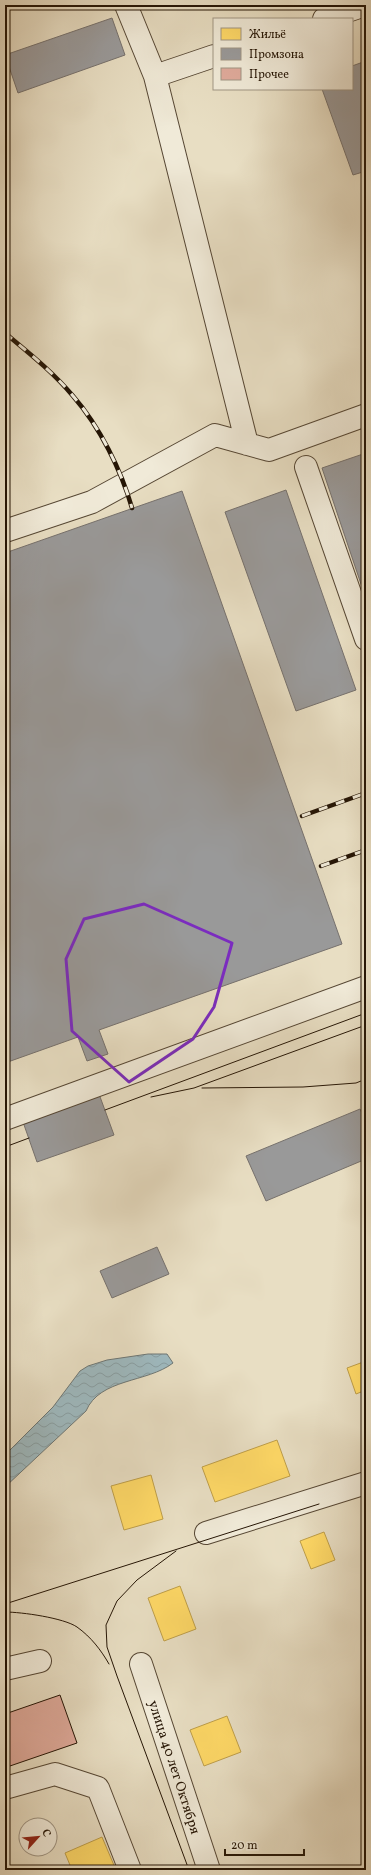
<svg xmlns="http://www.w3.org/2000/svg" width="371" height="1875" font-family="Vollkorn,serif">
<style>
.water{fill:url(#water-waves);stroke:#6e7775}
.homes{fill:#ffd966;stroke:#be9e49}
.industry{fill:#999;stroke:#76716d}
.building{fill:#dfaa9b;stroke:#251505}
.lines{fill:none;stroke-linecap:round;stroke-linejoin:round}
.minor-casing{stroke:#564734;stroke-width:24}
.minor{stroke:#f0ead8;stroke-width:22}
.tram{stroke:#251505;stroke-width:1}
.rail-casing{stroke:#251505;stroke-width:4.5}
.rail{stroke:#f0ead8;stroke-width:3;stroke-dasharray:9;stroke-linecap:butt}
.marked{fill:none;stroke:#7b2cbf;stroke-width:3;stroke-linejoin:round}
.labels{text-anchor:middle;stroke-width:4;stroke-linejoin:round;paint-order:stroke}
.street-label{font-size:14px;fill:#251505;stroke:#f0ead8}
</style>
<defs>
<pattern id="water-waves" width="16" height="10" patternUnits="userSpaceOnUse"><rect width="16" height="10" fill="#9eb9bf"/><path d="M0 5q4-4 8 0t8 0" fill="none" stroke="#889ea3"/></pattern>
</defs>
<rect width="100%" height="100%" fill="#e8dec3"/>
<filter id="stains"><feTurbulence type="fractalNoise" baseFrequency=".005" numOctaves="4"/><feColorMatrix values="0 0 0 0 .2 0 0 0 0 .09 0 0 0 0 .02 0 0 0 .5 -.17"/></filter>
<radialGradient id="worn" r=".72"><stop offset=".6" stop-color="#630" stop-opacity="0"/><stop offset="1" stop-color="#630" stop-opacity=".3"/></radialGradient>
<!-- water -->
<path class="water" d="M148,1354H167L173,1363C147,1383 100,1378 86,1411L5,1487V1455L53,1407L80,1371L88,1366L107,1360Z"/>
<!-- homes -->
<path class="homes" d="M366,1361V1390L356,1394L347,1368Z
M277,1440L290,1476L215,1502L202,1467Z
M151,1475L163,1519L124,1530L111,1486Z
M324,1532L335,1560L311,1569L300,1541Z
M180,1586L196,1629L164,1641L148,1598Z
M227,1716L241,1752L204,1766L190,1730Z
M102,1837L116,1870H72L65,1853Z"/>
<!-- industry -->
<path class="industry" d="M112,18L125,55L18,93L5,55Z
M366,61V171L353,175L322,89H352V66Z
M366,453V599L322,468Z
M286,490L356,690L296,711L225,512Z
M182,491L342,944L99,1030L108,1054L87,1061L78,1037L5,1063V553Z
M99,1094L114,1135L37,1162L23,1122Z
M360,1109L366,1122V1159L266,1201L246,1156Z
M157,1247L169,1274L112,1298L100,1271Z"/>
<!-- building -->
<path class="building" d="M60,1695L77,1743L7,1767L5,1763V1714Z"/>
<g class="lines">
<!-- minor casing -->
<g class="minor-casing">
<path id="minor" d="M126,5L155,76L214,56
M324,19L365,5
M155,76L247,444
M306,467L366,639
M5,531L92,502L215,435L269,450L366,415
M5,1119L366,987
M206,1533L366,1483
M141,1664L209,1870
M5,1669L40,1661
M5,1788L55,1774L98,1788L130,1870"/>
</g>
<!-- minor -->
<use href="#minor" class="minor"/>
<!-- tram -->
<path class="tram" d="M202,1088L303,1087L356,1083L366,1079
M151,1097L194,1088L366,1025
M105,1110L366,1013
M5,1147L29,1138
M176,1551L137,1580L117,1601L106,1625L107,1647L117,1676L189,1870
M5,1604L319,1504
M5,1612C22,1612 64,1618 77,1627C91,1637 101,1650 109,1664"/>
<!-- rail casing -->
<g class="rail-casing">
<path id="rail" d="M5,333C29,353 53,372 73,396C100,427 121,470 132,508
M302,816L366,793
M321,866L366,850"/>
</g>
<!-- rail -->
<use href="#rail" class="rail"/>
</g>
<!-- marked area -->
<path class="marked" d="M144,904L232,943L214,1007L193,1039L129,1082L72,1031L66,959L84,919Z"/>
<g class="labels">
<!-- street labels -->
<g class="street-label">
<text transform="translate(175 1767) rotate(72)" y="5">улица 40 лет Октября</text>
</g>
</g>
<!-- margin -->
<rect width="371" height="1875" fill="none" stroke="#e8dec3" stroke-width="20"/>
<rect x="6" y="6" width="359" height="1863" fill="none" stroke="#251505" stroke-width="2"/>
<rect x="10" y="10" width="351" height="1855" fill="none" stroke="#251505"/>
<!-- legend -->
<rect x="213" y="18" width="140" height="72" fill="#f0ead8" stroke="#9f9584"/>
<rect x="221" y="28" width="20" height="12" fill="#ffd966" stroke="#9f9584"/>
<text x="249" y="38" font-size="12" fill="#251505">Жильё</text>
<rect x="221" y="48" width="20" height="12" fill="#999999" stroke="#9f9584"/>
<text x="249" y="58" font-size="12" fill="#251505">Промзона</text>
<rect x="221" y="68" width="20" height="12" fill="#dfaa9b" stroke="#9f9584"/>
<text x="249" y="78" font-size="12" fill="#251505">Прочее</text>
<!-- north arrow -->
<g transform="translate(38 1837) rotate(63)"><circle r="19" fill="#f0ead8" stroke="#9f9584"/>
<path d="M0-3L7 15L0 10L-7 15Z" fill="#8f2418"/>
<text y="-6" font-size="11" font-weight="bold" text-anchor="middle" fill="#251505">С</text>
</g>
<!-- scale -->
<path d="M225 1849v6h79v-6" fill="none" stroke="#251505" stroke-width="2"/>
<text x="231" y="1849" font-size="12" fill="#251505" stroke="#f0ead8" stroke-width="3" paint-order="stroke">20 m</text>
<rect width="100%" height="100%" filter="url(#stains)"/>
<rect width="100%" height="100%" fill="url(#worn)"/>
</svg>
